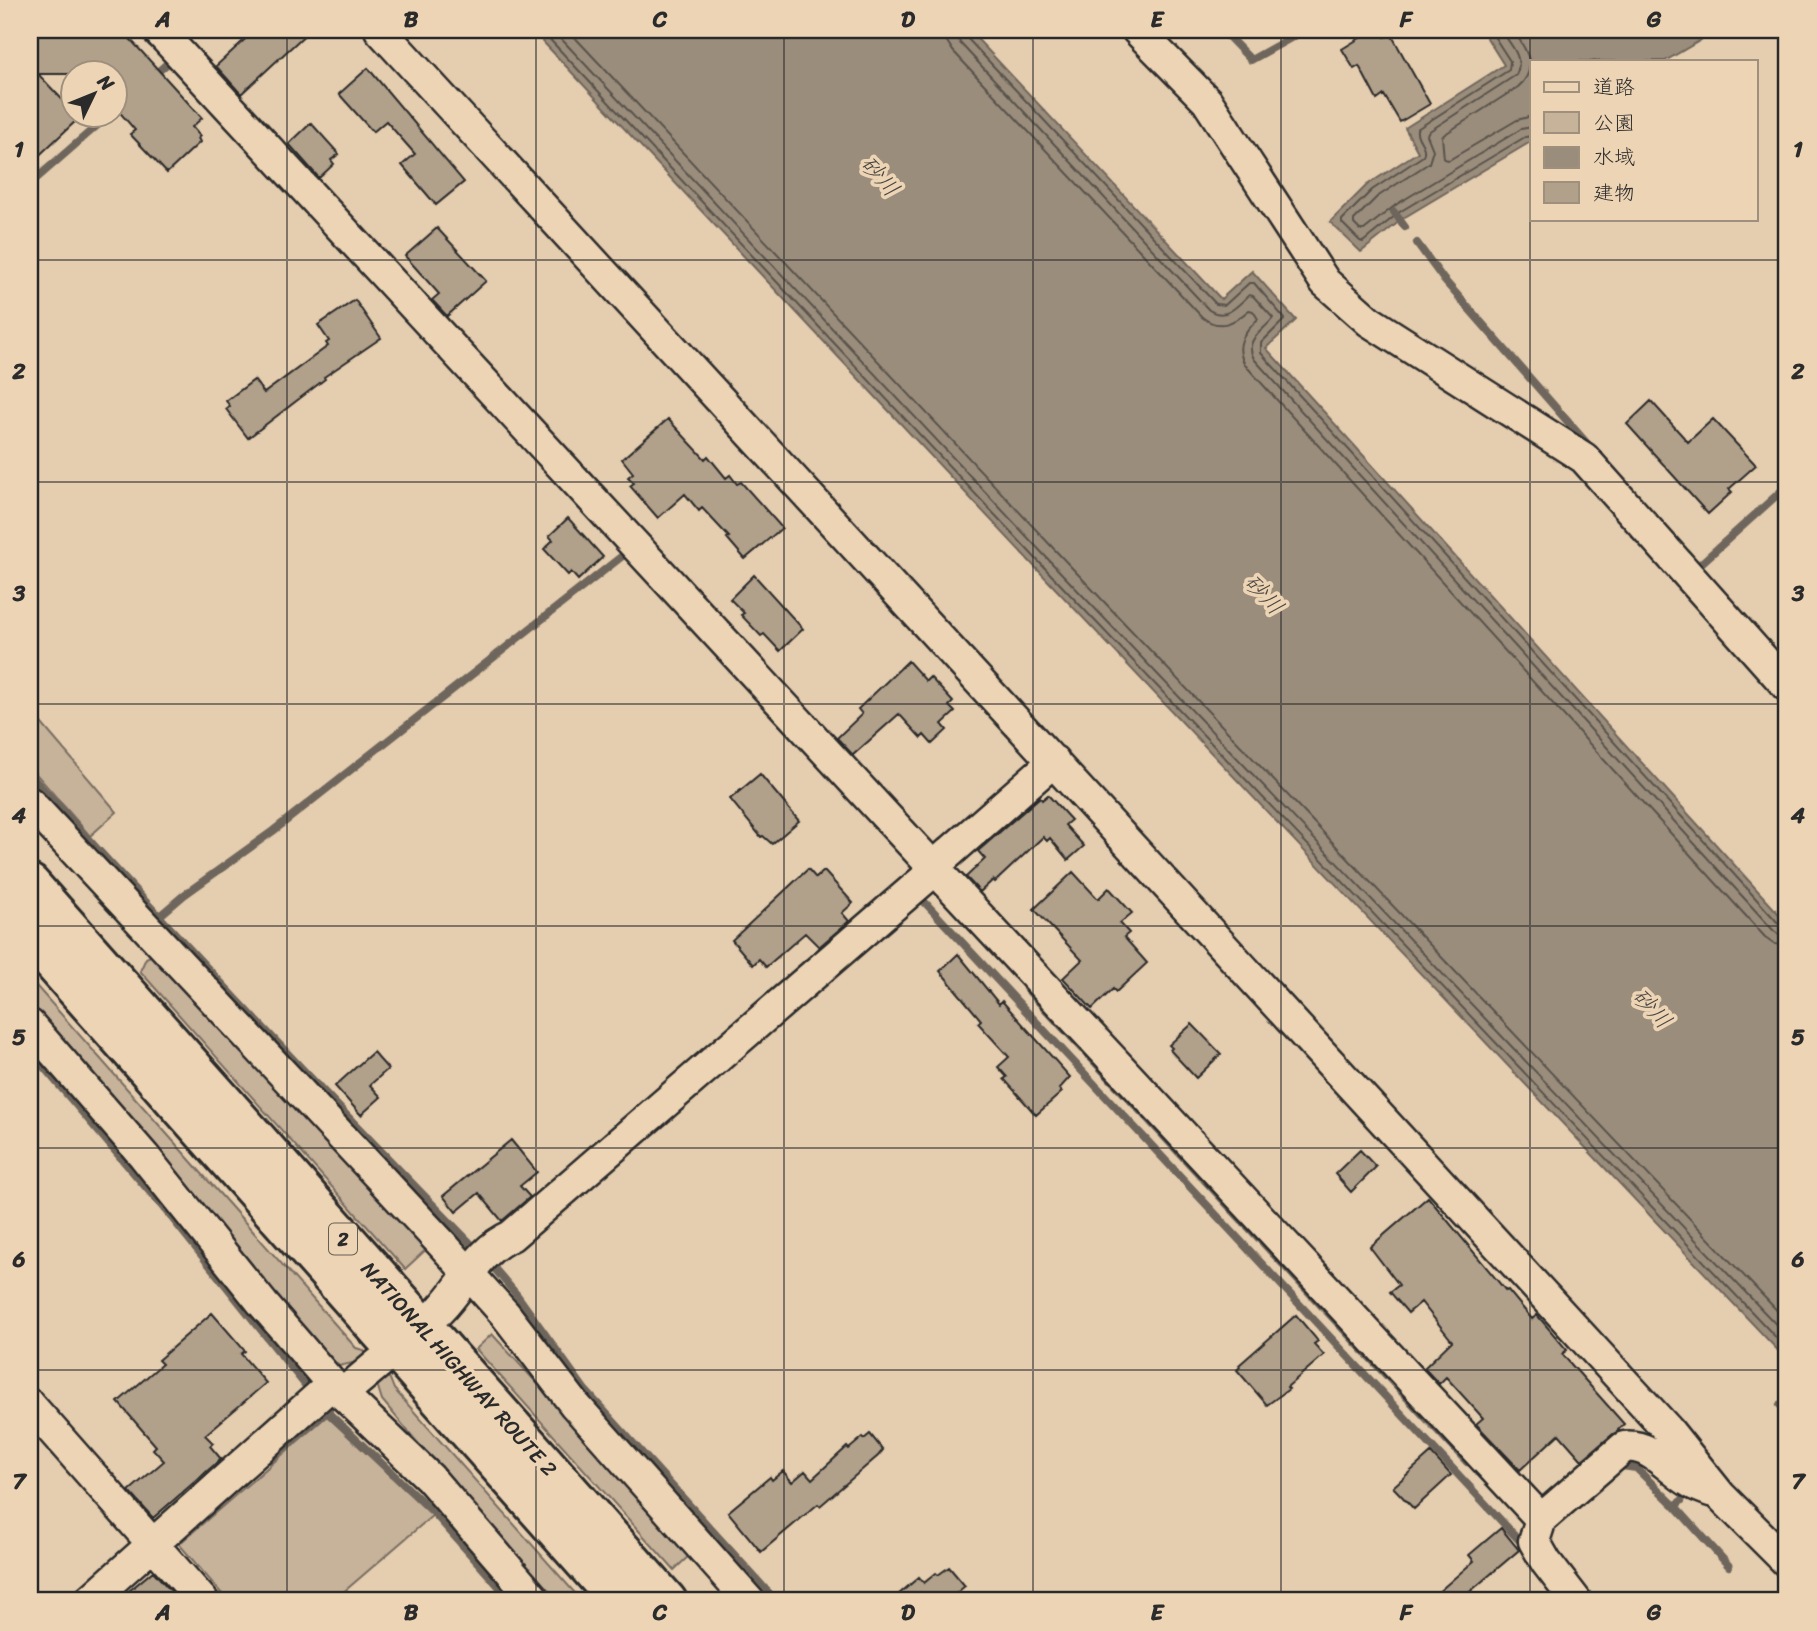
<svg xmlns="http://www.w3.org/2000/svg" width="1817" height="1631" font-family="Sriracha,'Klee One',sans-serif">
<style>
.green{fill:#c7b29a;stroke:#796e62;stroke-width:2}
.water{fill:#9b8d7b;stroke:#6e665b;stroke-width:2}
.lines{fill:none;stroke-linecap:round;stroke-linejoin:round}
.shore{stroke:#58524b;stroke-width:2}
.stream{stroke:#6e665b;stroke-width:8}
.building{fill:#b1a08a;stroke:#2b2b2b;stroke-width:2}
.street-casing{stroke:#2b2b2b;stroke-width:35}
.highway-casing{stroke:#2b2b2b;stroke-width:44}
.street{stroke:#edd4b5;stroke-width:30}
.highway{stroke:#edd4b5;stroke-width:38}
.grid{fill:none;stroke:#2b2b2b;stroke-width:2;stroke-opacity:0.55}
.labels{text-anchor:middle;stroke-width:7;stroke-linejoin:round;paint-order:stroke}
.shield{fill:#edd4b5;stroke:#655e54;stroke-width:2}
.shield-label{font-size:19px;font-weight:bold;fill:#2b2b2b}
.street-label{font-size:21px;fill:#2b2b2b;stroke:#edd4b5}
.water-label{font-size:23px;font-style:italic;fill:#47443f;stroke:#edd4b5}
.neatline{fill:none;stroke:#2b2b2b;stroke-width:2.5}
.grid-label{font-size:23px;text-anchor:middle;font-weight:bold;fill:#2b2b2b}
</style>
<rect width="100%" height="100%" fill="#e5cdaf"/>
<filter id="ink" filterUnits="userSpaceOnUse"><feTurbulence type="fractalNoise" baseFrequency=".0143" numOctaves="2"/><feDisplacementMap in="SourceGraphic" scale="14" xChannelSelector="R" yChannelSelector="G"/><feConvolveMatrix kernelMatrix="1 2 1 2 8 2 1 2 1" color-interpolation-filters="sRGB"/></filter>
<g filter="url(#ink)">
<!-- green -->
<path class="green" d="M30,710L117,812L90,836L30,767Z
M154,954L431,1245L405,1269L140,971L146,958Z
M30,979L356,1348L363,1350L371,1359L339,1366L326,1360L78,1064L30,1010Z
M492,1334L692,1553L674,1570L476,1349Z
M380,1368L390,1379L394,1389L582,1601H550L382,1400L376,1381Z
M327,1416L433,1515L333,1601H228L179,1544Z"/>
<!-- water -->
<path class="water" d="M532,30H969L1221,299L1252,271L1296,320L1266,348L1787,923V1360L1035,567Z
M1482,30H1718L1665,61H1532V141L1405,217L1361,252L1330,222L1367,185L1418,152L1405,128L1504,65Z"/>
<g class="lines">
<!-- shore -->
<path class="shore" d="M541,30L1040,563L1787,1349
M553,30L1046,557L1787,1336
M568,30L1054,549L1787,1321
M945,30L946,40L953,51L1202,317C1219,331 1234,323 1249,310L1253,311L1258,319C1244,333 1233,346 1246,366L1765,937L1775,944L1787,946
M956,30L960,43L1209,310C1226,321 1237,306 1249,295L1253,296L1273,318C1263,332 1243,339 1254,359L1773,930L1779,935L1787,936
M964,30L967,38L1216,304L1225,305L1249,283H1254L1285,319L1261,343V353L1779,924L1787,927
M1490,30L1510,61L1509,70L1417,129C1415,139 1428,145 1423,156L1372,190L1342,220V223L1360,241L1363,242L1401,211L1525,137L1532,136
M1501,30C1510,44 1525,58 1516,75L1428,132L1427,135L1433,150L1429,163L1377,197L1354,220V224L1360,230H1364L1397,204L1521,129L1532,127
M1513,30C1526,49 1540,68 1518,87L1442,136L1444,159L1449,160L1517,120L1532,116"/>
<!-- stream -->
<path class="stream" d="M139,30L151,43
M1222,30L1251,60L1305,30
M153,76L169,62
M30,184L108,116
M1394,212L1405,227
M1417,243L1444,280L1590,447
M1697,567L1787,486
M30,775C176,937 326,1096 479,1252
M918,895L1520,1541
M156,919L184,895L273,831L626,553
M1026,988L1467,1462
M30,1051L172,1218L310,1391
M488,1261L517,1295L585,1390L776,1601
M1780,1405L1787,1399
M324,1409L434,1513L512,1601
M269,1460L329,1410
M1615,1465L1636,1468L1675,1506L1681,1501
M1675,1506L1729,1566
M209,1588L221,1601"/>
</g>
<!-- building -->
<path class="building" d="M43,30H122L202,118L192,127L200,136L198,138L200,142L167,173L130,134L135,130L116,108V74H38L74,112V116L79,118L30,164V42Z
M255,30H310L241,94L216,66Z
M1373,30H1379L1385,37L1391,34L1430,104L1400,122L1384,95L1377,100L1359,66L1354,69L1342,49Z
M368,68L464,182L436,205L402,165L415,154L386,121L373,132L339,94Z
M311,123L339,154L331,160L334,164L319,178L289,144Z
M437,228L486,281L447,316L432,300L439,294L405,256Z
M355,300L381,338L324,377L325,379L248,438L226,409L230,406L226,401L254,380L264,393L328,346L326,343L329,341L318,325Z
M1651,401L1688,442L1713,419L1756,465L1729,489L1732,492L1708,514L1627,424Z
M668,419L705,459L708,456L726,478L730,475L737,484L741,482L782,528L745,559L727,538L729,537L702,508L699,511L685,494L658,518L630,486L634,483L628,477L633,473L622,459Z
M568,518L603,557L578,580L571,572L568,575L544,549L553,540L549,536Z
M754,575L803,629L780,651L764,634L761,636L741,615L744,613L730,599Z
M908,661L926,681L930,677L953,702L949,706L955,712L942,724L947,730L932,744L924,735L921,738L899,714L853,755L837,738L862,714L858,709Z
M760,774L799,821L772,844L763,836L761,837L730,799Z
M1048,795L1071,820L1065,825L1084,846L1068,860L1050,838L1047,841L1043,837L995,882L993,880L980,892L966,877L985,859L978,851L1040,797L1042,800Z
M808,869L816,878L824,871L853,903L842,913L849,921L819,947L805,933L766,967L759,959L753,965L732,940Z
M1073,872L1098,899L1109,888L1132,913L1120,923L1129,933L1124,937L1147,963L1116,992L1113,989L1092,1009L1063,978L1082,960L1034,909Z
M958,954L999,1004L1002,1001L1070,1077L1059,1089L1062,1092L1036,1115L1004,1079L1007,1077L998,1067L1009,1057L978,1023L981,1020L940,971Z
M1192,1024L1221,1054L1196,1078L1170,1050L1172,1048L1169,1045Z
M373,1052L388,1069L370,1085L381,1097L361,1115L335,1086Z
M511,1140L537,1172L520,1186L530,1197L502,1221L479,1193L456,1212L443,1196Z
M1360,1150L1376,1167L1351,1192L1335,1174Z
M1428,1197L1506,1291L1508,1290L1532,1319L1537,1315L1567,1350L1562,1354L1624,1424L1618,1430L1619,1431L1613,1434L1582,1460L1559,1434L1520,1470L1476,1424L1483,1418L1446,1377L1439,1384L1424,1368L1452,1341L1421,1302L1408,1313L1390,1292L1399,1285L1370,1247Z
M212,1313L245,1351L241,1354L266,1383L205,1435L213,1443L210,1446L221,1459L153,1518L129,1491L164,1461L153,1449L156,1446L118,1402L162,1364L158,1360Z
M1296,1315L1318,1341L1314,1344L1324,1355L1287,1387L1289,1389L1267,1405L1237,1370L1240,1367L1239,1365Z
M870,1434L883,1450L878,1456L820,1506L818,1504L761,1552L728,1512L770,1477L772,1480L783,1471L792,1482L805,1471L812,1479L847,1447L849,1449L863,1437L864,1439Z
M1431,1453L1451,1475L1414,1509L1393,1487Z
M1501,1528L1519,1550L1459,1601H1428L1474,1561L1469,1555Z
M949,1567L965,1586L947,1601H891L919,1577L924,1583L936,1573L938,1575Z
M153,1571L180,1601H117Z"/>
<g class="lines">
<!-- street casing -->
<g class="street-casing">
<path id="street" d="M158,30L933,867L1541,1519L1534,1541L1546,1562L1576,1601
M380,30L1668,1430L1720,1495L1787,1562
M1137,30L1207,101L1325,282L1369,321L1584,458L1787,686
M30,803L443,1245L505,1314L575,1405L749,1601
M933,867L1054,761
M30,1025L144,1156L263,1304L332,1384L430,1478L536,1601
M439,1311C464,1286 478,1250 511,1236L935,870
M342,1394L379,1363
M30,1405L203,1601
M1541,1519L1624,1447C1650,1443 1669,1470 1690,1482C1696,1486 1703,1488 1710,1491
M89,1601L332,1384"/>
</g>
<!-- highway casing -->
<g class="highway-casing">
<path id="highway" d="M30,884L667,1601
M30,937L619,1601"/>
</g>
<!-- street -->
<use href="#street" class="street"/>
<!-- highway -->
<use href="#highway" class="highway"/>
</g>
</g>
<!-- grid -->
<path class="grid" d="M287,30V1601M536,30V1601M784,30V1601M1033,30V1601M1281,30V1601M1530,30V1601M30,260H1787M30,482H1787M30,704H1787M30,926H1787M30,1148H1787M30,1370H1787"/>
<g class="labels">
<!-- shield labels -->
<rect class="shield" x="329" y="1223.5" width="28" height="31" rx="5"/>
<g class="shield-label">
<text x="343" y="1246">2</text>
</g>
<!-- street labels -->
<g class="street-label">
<text transform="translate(459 1369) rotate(48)" y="7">NATIONAL HIGHWAY ROUTE 2</text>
</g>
<!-- water labels -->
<g class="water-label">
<text transform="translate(880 176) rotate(48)" y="8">砂川</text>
<text transform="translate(1264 594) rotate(47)" y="8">砂川</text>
<text transform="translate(1652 1008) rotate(47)" y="8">砂川</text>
</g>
</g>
<!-- margin -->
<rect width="1817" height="1631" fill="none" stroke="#edd4b5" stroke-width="77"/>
<!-- legend -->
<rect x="1530" y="60" width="228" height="161" fill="#edd4b5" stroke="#9f907e" stroke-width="2"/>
<rect x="1544" y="82" width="35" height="10" fill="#edd4b5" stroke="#9f907e" stroke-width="2"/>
<text x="1593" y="94" font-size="21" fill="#2b2b2b">道路</text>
<rect x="1544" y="112" width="35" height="21" fill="#c7b29a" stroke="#9f907e" stroke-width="2"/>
<text x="1593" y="130" font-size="21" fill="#2b2b2b">公園</text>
<rect x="1544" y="147" width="35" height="21" fill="#9b8d7b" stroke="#9f907e" stroke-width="2"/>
<text x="1593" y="164" font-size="21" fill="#2b2b2b">水域</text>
<rect x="1544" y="182" width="35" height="21" fill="#b1a08a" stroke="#9f907e" stroke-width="2"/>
<text x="1593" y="200" font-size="21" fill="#2b2b2b">建物</text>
<!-- north arrow -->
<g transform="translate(94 94) rotate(47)"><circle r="33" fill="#edd4b5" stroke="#9f907e" stroke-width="2"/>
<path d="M0-5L12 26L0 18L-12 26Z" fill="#2b2b2b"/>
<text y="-10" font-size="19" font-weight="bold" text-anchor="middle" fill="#2b2b2b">N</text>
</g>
<rect x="38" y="38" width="1740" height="1554" class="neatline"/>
<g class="grid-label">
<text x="163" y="27">A</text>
<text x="411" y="27">B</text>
<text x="660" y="27">C</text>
<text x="908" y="27">D</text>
<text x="1157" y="27">E</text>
<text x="1406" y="27">F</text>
<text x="1654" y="27">G</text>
<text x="19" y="157">1</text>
<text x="1798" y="157">1</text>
<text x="19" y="379">2</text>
<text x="1798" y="379">2</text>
<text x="19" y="601">3</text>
<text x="1798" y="601">3</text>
<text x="19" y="823">4</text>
<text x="1798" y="823">4</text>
<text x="19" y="1045">5</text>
<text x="1798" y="1045">5</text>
<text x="19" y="1267">6</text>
<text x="1798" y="1267">6</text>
<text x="19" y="1489">7</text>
<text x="1798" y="1489">7</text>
<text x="163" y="1620">A</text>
<text x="411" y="1620">B</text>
<text x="660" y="1620">C</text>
<text x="908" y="1620">D</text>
<text x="1157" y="1620">E</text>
<text x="1406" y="1620">F</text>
<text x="1654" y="1620">G</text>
</g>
</svg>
